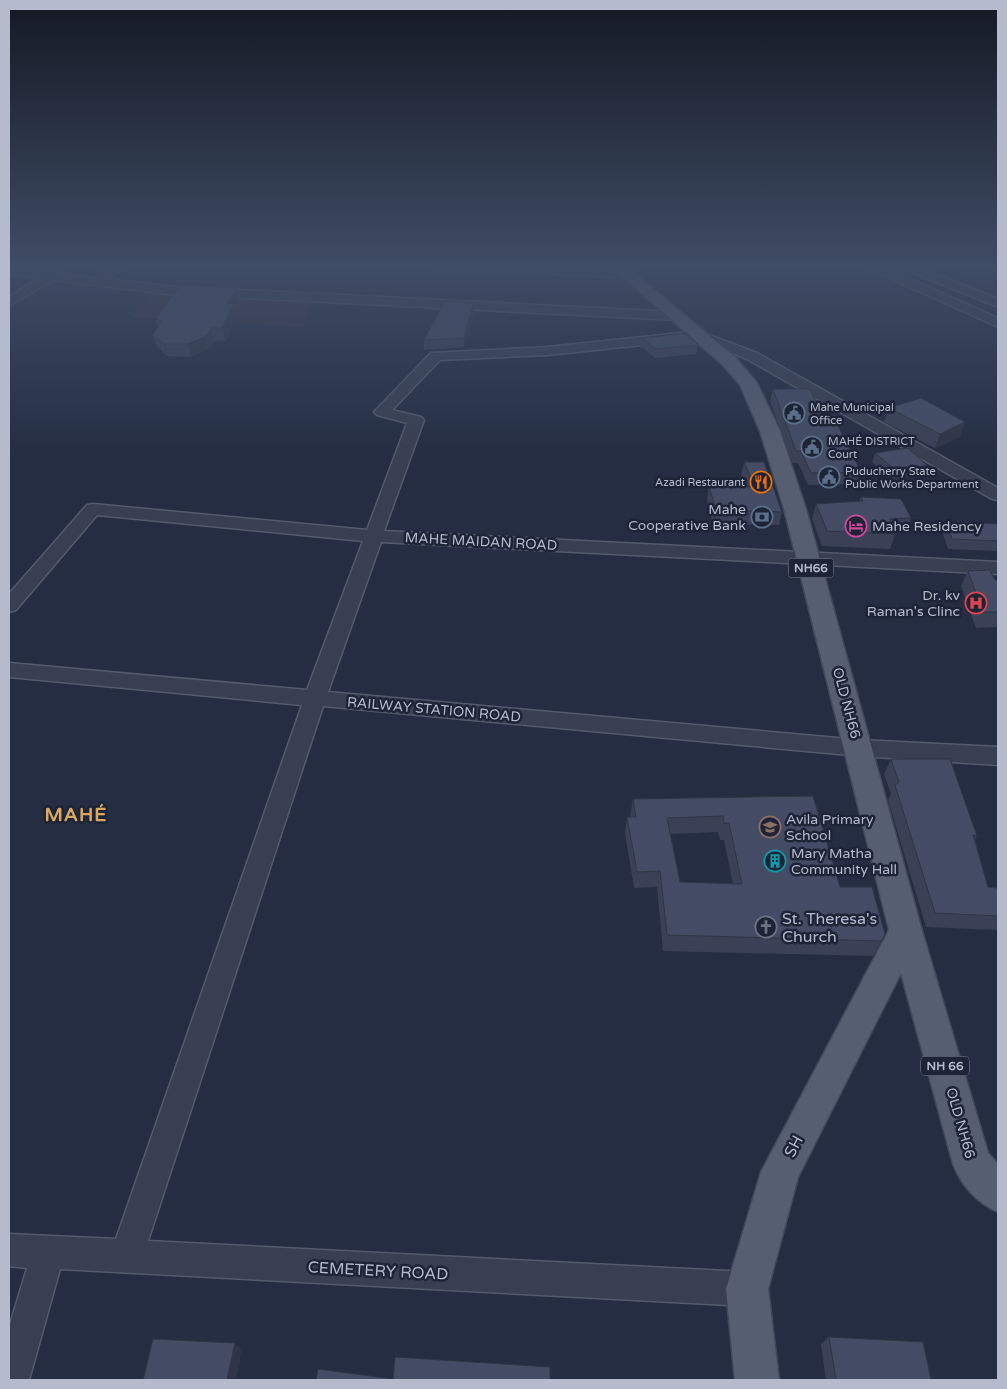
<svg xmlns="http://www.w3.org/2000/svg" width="1007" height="1389" font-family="'Varela Round',sans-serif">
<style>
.medical{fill:#353142}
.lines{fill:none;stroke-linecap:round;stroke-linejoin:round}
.minor-casing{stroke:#535a6c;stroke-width:3}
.major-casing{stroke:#42485b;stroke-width:3}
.minor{fill:#383f52;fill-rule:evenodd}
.major{fill:#565e72;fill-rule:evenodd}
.wall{fill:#3a4156;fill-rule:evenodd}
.shaded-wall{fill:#2f3546}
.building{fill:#434c64;stroke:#2f3546;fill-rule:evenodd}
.labels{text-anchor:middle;stroke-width:5;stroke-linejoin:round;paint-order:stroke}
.far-poi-label{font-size:11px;fill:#b5bbcc;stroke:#1d2437;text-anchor:start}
.shield{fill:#1d2437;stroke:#878e9f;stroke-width:1}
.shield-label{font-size:12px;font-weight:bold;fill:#b5bbcc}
.poi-label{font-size:14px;fill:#b5bbcc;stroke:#1d2437;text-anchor:start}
.street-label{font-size:14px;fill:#b5bbcc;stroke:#1d2437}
.near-poi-label{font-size:16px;fill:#b5bbcc;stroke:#1d2437;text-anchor:start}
.near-street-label{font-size:16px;fill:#b5bbcc;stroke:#1d2437}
.district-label{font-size:19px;font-weight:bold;letter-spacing:1px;fill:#dca75f;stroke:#1d2437}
</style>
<rect width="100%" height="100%" fill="#242d42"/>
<!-- medical -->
<path class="medical" d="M148,295L311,300L303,327L131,318Z"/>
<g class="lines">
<!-- minor casing -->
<g class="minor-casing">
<path id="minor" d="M118,263H131L109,279L165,286L676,312L683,316L676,320L165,294L53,280L9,306V297L39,278L9,275V267L95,278Z
M411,263H477L629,270L635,274L629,278L417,267Z
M860,263H875L998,318V327L862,266Z
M893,263H908L998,299V307L895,266Z
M699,331L757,353L998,488V500L992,499L747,359L698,339L548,355L440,360L392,410L421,417L424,420L384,531L998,562V574L381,542L328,692L860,740L998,747V765L860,756L323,706L148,1241L747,1272L759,1277L764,1289L759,1301L747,1306L60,1269L29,1380H9V1328L27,1268L9,1266V1234L116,1239L302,705L9,677V663L307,690L363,541L97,515L16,610L9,612V594L87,505L93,504L367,530L407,423L377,415L374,412L431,353L548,347Z"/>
</g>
<!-- major casing -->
<g class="major-casing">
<path id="major" d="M607,263H622L735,357L757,383L780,431L806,509L922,931L988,1153L998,1164V1212C977,1203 961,1185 953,1164L901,973L798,1177L768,1289L779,1380H735L726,1289L761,1172L889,930L784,509L760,431L740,385L723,365Z"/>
</g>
<!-- minor -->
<use href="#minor" class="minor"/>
<!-- major -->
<use href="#major" class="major"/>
</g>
<!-- wall -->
<path class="wall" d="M18,263H57L51,269L19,266Z
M239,300L235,307L237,316L225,341H214L211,347L191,357L167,356L157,347L153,335L158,327L156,319Z
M474,312L464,347L424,350V340Z
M642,338L698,345L696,354L655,358L641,347Z
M773,389L825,420L861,472L857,484L808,485L798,463H792L770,401Z
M889,408L960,437L935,448L884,422Z
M875,453L927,465L923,474L894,480L872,462Z
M744,462L782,512L779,525L713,524L707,500L709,486L746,487L741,475Z
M861,497L911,518L906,533H895V534L890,549L822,546L812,519L816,504L859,502Z
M946,521L998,524V551L948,549L942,531Z
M968,571L995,580H998V627L976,628L961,586Z
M891,759L977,836L975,840L988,887L998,888V930L926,927L888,800L891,794L884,774Z
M813,796L840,887L885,934L873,956L663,951L657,887L634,888L625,833L627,817H630L633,799ZM718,832L720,840H724L733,884L680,882L670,834Z
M829,1337L931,1380H826L821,1344Z"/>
<!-- shaded-wall -->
<path class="shaded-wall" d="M49,263H57L51,269Z
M237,288L239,300L235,307L237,316L225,341L222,328L227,303Z
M473,303L474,312L464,347V338Z
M211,328L214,341L211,347L191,357L188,344Z
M965,422L960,437L935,448L940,434Z
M927,465L923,474L894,480L897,471Z
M235,1343L242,1350L236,1380H227Z"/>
<!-- building -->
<path class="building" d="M182,285L237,288L227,303L234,304L222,328H211L208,335L188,344H164L153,335L162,321L156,319L162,309Z
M445,301L473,303L464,338L424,340Z
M685,333L698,345L656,349L642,338Z
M773,389H810L825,420H835L861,472L811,473L801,451H796Z
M921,398L965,422L940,434L889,408Z
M908,448L927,465L897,471L875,453Z
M744,462H764L782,512L716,510L709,486L755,487Z
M861,497L901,499L911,518L890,519L895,534L827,531L816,504L863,501Z
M946,521L998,524V541L952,539Z
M990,570L995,580H998V612H983L968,571Z
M891,759H950L977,836L973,835L988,887L998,888V916L935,913L895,785L899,782Z
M813,796L840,887H872L885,934L882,941L667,935L660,871L637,872L627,817H636L633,799ZM723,816L724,823H729L742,884L680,882L667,818Z
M829,1337L923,1342L931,1380H836Z
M153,1339L235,1343L227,1380H143Z
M395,1357L550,1367V1380H316L318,1369L393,1379Z"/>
<!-- sky -->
<linearGradient id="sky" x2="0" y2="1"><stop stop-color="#141924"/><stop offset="0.58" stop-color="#3f4c65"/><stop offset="1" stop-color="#3f4c65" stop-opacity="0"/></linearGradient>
<rect width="1007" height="457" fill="url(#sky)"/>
<!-- icons -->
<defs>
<g id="civic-ring" transform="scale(1.125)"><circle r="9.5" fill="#1d2437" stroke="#5c6f8a" stroke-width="1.5"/><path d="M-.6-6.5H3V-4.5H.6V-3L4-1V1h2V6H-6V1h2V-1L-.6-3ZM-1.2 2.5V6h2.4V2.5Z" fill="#5c6f8a"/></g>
<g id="restaurant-ring" transform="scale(1.125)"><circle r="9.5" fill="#1d2437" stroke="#e8710a" stroke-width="1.5"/><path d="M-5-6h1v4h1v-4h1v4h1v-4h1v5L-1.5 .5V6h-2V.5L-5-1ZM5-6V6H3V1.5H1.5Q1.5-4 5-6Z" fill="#e8710a"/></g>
<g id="bank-ring" transform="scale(1.125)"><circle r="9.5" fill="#1d2437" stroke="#5c6f8a" stroke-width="1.5"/><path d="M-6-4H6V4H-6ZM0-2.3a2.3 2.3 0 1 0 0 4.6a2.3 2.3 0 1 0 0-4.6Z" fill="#5c6f8a"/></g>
<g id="hotel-ring" transform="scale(1.125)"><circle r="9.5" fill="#1d2437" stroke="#d1479c" stroke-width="1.5"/><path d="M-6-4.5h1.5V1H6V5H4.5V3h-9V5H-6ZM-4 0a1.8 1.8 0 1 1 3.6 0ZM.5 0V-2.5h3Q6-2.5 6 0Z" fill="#d1479c"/></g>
<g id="hospital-ring" transform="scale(1.125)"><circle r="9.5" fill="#1d2437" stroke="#e0444e" stroke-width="1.5"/><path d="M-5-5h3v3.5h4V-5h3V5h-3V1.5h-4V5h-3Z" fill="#e0444e"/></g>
<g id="school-ring" transform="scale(1.125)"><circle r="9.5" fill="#1d2437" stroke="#8d6e63" stroke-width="1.5"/><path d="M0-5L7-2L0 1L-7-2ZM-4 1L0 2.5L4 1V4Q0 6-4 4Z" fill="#8d6e63"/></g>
<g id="building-ring" transform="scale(1.125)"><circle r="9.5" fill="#1d2437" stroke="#0f9aa8" stroke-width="1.5"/><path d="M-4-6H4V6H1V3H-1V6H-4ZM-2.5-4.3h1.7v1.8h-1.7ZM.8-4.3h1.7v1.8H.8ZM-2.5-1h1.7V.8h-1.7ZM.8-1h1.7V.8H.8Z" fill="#0f9aa8"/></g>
<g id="church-ring" transform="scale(1.125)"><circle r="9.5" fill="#1d2437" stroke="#6b7280" stroke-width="1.5"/><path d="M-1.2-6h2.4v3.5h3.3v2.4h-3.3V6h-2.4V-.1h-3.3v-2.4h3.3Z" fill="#6b7280"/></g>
</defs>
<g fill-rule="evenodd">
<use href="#civic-ring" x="794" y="413"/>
<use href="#civic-ring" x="812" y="447"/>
<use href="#civic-ring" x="829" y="477"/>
<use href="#restaurant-ring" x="761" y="482"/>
<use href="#bank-ring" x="762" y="517"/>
<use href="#hotel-ring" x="856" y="526"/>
<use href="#hospital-ring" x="976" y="603"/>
<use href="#school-ring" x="770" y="827"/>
<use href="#building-ring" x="775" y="861"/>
<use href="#church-ring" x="766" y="927"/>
</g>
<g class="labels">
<!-- far-poi labels -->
<g class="far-poi-label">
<text x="810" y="411">Mahe Municipal<tspan x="810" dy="13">Office</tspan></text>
<text x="828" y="445">MAHÉ DISTRICT<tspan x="828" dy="13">Court</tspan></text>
<text x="845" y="475">Puducherry State<tspan x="845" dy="13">Public Works Department</tspan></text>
<text x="745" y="486" text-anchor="end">Azadi Restaurant</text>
</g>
<!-- shield labels -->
<g class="shield">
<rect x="788.5" y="558.5" width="45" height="19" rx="4"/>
<rect x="921" y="1056.5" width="48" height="19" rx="4"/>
</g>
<g class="shield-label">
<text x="811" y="572">NH66</text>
<text x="945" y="1070">NH 66</text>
</g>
<!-- poi labels -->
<g class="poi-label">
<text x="746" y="514" text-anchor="end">Mahe<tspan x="746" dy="16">Cooperative Bank</tspan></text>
<text x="872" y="531">Mahe Residency</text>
<text x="960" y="600" text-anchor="end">Dr. kv<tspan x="960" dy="16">Raman's Clinc</tspan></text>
<text x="786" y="824">Avila Primary<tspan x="786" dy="16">School</tspan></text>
<text x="791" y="858">Mary Matha<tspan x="791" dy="16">Community Hall</tspan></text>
</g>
<!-- street labels -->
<g class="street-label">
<text transform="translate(481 541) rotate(3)" y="5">MAHE MAIDAN ROAD</text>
<text transform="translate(847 703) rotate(75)" y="5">OLD NH66</text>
<text transform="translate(434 709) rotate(5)" y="5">RAILWAY STATION ROAD</text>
<text transform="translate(961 1123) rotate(74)" y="5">OLD NH66</text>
</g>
<!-- near-poi labels -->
<g class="near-poi-label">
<text x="782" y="924">St. Theresa's<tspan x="782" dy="18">Church</tspan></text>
</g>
<!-- near-street labels -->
<g class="near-street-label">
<text transform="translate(793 1146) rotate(-62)" y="6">SH</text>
<text transform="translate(378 1270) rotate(3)" y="6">CEMETERY ROAD</text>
</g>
<!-- district labels -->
<g class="district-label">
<text x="76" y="821">MAHÉ</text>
</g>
</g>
<!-- border -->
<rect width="1007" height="1389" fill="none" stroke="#b5bbcc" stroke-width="20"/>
</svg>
